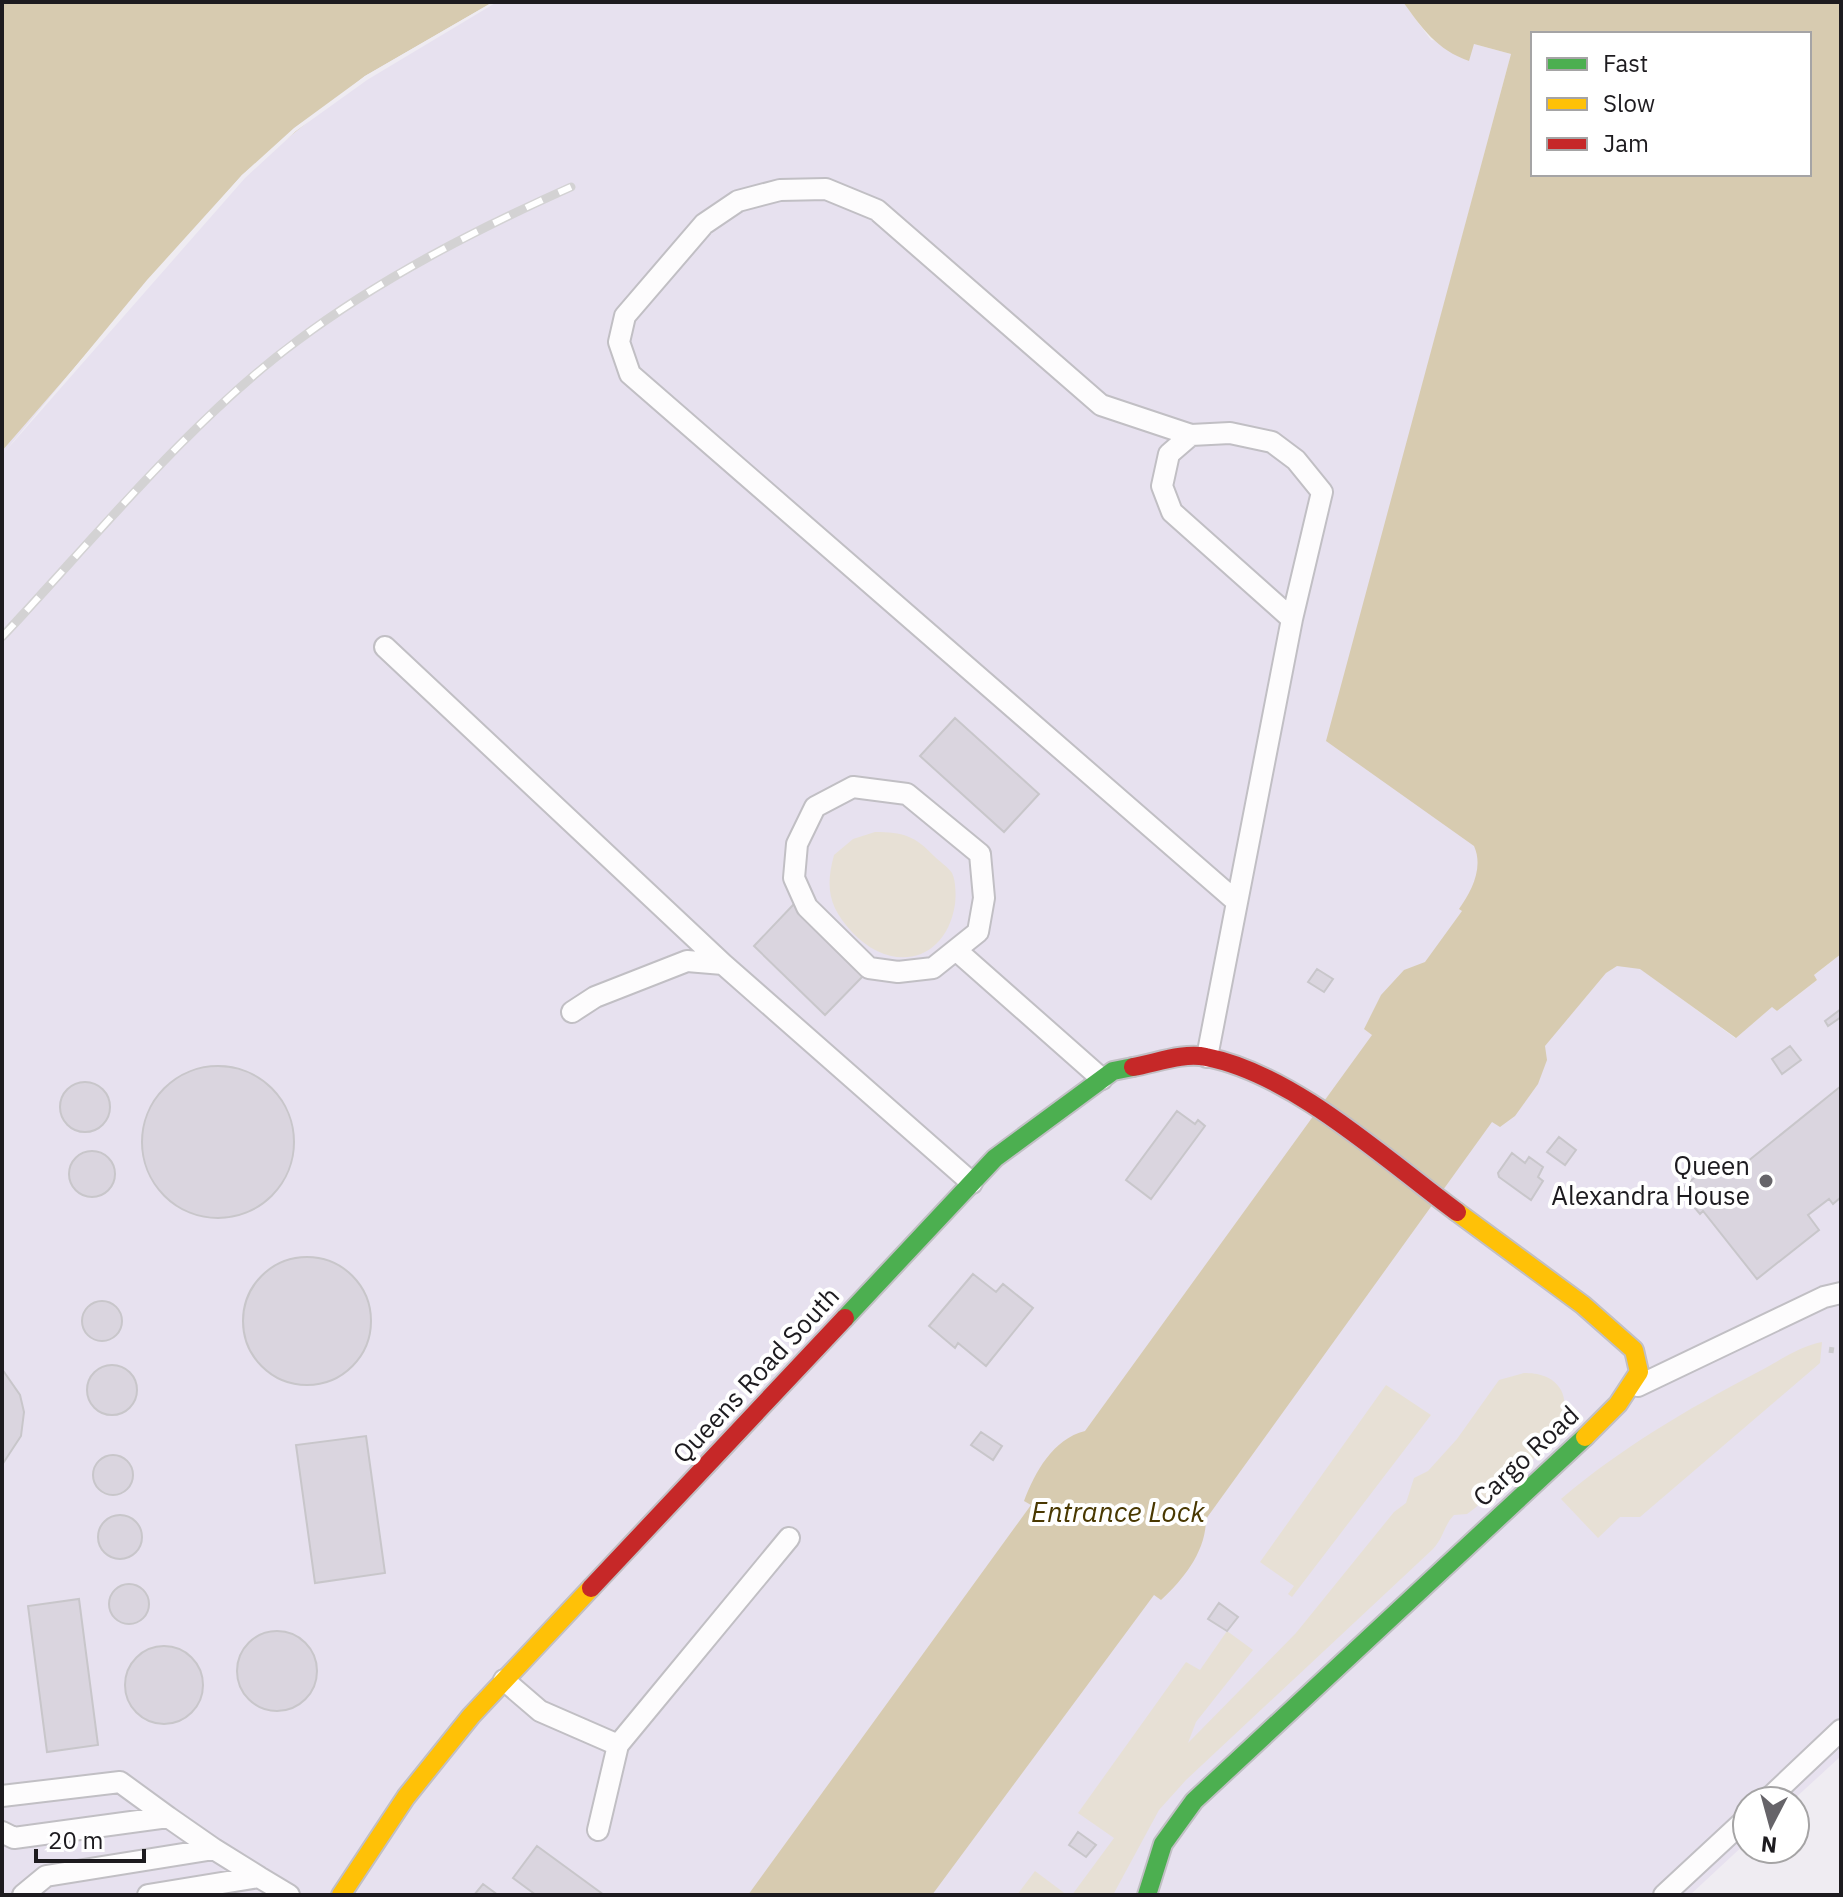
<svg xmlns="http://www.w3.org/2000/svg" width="1843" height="1897" font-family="'IBM Plex Sans',sans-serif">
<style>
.built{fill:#e7e1ef}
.green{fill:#e7e0d5}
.water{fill:#d7cbb0;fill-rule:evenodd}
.pier{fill:#efecf2}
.building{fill:#dad5df;stroke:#c8c6ca;stroke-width:2}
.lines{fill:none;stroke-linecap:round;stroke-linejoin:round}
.lane-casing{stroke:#c1bfc4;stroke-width:24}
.fast-casing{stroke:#c1bfc4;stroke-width:22}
.slow-casing{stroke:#c1bfc4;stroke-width:22}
.jam-casing{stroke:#c1bfc4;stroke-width:22}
.path{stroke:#cdcbce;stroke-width:5;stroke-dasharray:6 4;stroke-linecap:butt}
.lane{stroke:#fdfcfd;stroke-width:20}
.fast{stroke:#4caf50;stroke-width:18}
.slow{stroke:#ffc107;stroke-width:18}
.jam{stroke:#c62828;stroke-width:18}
.rail-casing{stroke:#d3d2d3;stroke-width:9}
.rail{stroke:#fff;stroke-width:6;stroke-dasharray:18;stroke-linecap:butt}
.poi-dot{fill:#666469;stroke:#fff;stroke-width:3}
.labels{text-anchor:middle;stroke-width:8;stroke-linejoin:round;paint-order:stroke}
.poi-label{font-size:26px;fill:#1d1b1f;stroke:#fff;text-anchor:end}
.street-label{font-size:26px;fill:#1d1b1f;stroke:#fff}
.water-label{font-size:28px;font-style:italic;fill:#493801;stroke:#fff}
</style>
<rect width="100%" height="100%" fill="#efecf2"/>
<!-- built -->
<path class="built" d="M493,2H1403L1431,40L1474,44L1511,54L1403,458L1474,846L1735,1038L1773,1006L1777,1011L1817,980L1813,976L1841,954V1756L1792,1801H1747V1842L1690,1895H2V451L242,175L365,76Z"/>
<!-- green -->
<path class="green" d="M875,832C903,832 915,836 934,856C939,861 948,867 952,873C956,881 956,896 955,904C946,963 891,974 852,932C829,907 825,888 834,855L853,839Z
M1822,1342L1820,1363L1640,1517H1620L1598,1538L1561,1499C1621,1448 1686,1410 1756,1373C1776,1363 1799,1346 1822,1342Z
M1524,1373C1538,1373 1553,1376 1561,1390C1582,1432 1502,1485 1475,1508L1467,1514L1454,1515C1444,1525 1444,1537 1433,1549L1186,1780L1159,1810L1113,1895H1072L1114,1838L1078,1813L1186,1662L1200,1670L1227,1631L1253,1650L1196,1722L1188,1743L1296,1633L1394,1512L1406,1503L1414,1478L1428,1471L1457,1439L1499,1380Z
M1386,1385L1431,1415L1292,1597L1288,1594L1294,1586L1260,1562Z
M1035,1871L1067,1895H1017Z"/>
<!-- water -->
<path class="water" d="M2,2H493L365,76L242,175L2,451Z
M1403,2H1841V954L1814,975L1817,980L1777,1011L1772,1007L1736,1038L1640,969L1617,966L1606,973L1545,1046L1547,1060L1538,1084L1515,1116L1500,1127L1492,1122L1206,1519C1206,1551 1184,1579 1161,1600L1154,1595L932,1895H748L1031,1505L1024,1501C1035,1472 1053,1439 1085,1431L1372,1035L1364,1029L1381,995L1404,970L1425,962L1462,911L1459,909C1471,892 1484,868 1474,846L1326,741L1511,54L1474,44L1469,61C1437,50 1422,28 1403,2ZM1533,34H1809V174H1533Z"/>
<!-- pier -->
<path class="pier" d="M493,2H497L367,80L296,131L245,178L2,455L147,280L242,175L294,128L365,76Z"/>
<!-- building -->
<path class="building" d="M955,718L1039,794L1004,832L920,756Z
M794,904L866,973L825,1015L754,946Z
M1317,969L1333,979L1324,992L1308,982Z
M1841,1009V1017L1828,1026L1825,1021Z
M1790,1046L1801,1060L1782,1074L1772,1059Z
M142 1142a76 76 0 1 1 152 0a76 76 0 1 1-152 0Z
M60 1107a25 25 0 1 1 50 0a25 25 0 1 1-50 0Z
M1841,1086V1197L1833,1204L1829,1199L1808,1215L1819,1230L1757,1279L1703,1211L1700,1214L1683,1194L1682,1188L1717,1159L1732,1174Z
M1177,1111L1195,1124L1198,1120L1205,1126L1151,1199L1126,1180Z
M1559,1137L1576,1150L1565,1165L1547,1152Z
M69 1174a23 23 0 1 1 46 0a23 23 0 1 1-46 0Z
M1512,1153L1525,1163L1529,1157L1543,1167L1538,1177L1543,1181L1531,1200L1499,1177L1498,1173Z
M243 1321a64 64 0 1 1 128 0a64 64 0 1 1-128 0Z
M973,1274L996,1292L1003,1284L1033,1308L986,1366L958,1343L955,1348L929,1326Z
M82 1321a20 20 0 1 1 40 0a20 20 0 1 1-40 0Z
M87 1390a25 25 0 1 1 50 0a25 25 0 1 1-50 0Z
M2,1369L20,1395L24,1412L21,1436L2,1465Z
M981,1432L1002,1446L993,1460L971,1445Z
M366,1436L385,1573L315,1583L296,1445Z
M93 1475a20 20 0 1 1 40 0a20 20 0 1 1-40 0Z
M98 1537a22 22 0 1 1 44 0a22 22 0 1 1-44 0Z
M109 1604a20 20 0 1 1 40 0a20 20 0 1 1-40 0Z
M79,1599L98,1745L47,1752L28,1606Z
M1219,1603L1238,1617L1227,1631L1208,1619Z
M237 1671a40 40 0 1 1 80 0a40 40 0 1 1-80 0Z
M125 1685a39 39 0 1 1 78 0a39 39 0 1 1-78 0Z
M1078,1832L1096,1845L1086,1857L1069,1845Z
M537,1846L604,1895H536L513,1878Z
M483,1884L498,1895H474Z"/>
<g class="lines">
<!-- lane casing -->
<g class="lane-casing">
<path id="lane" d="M1191,435L1101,405L877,210L826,189L780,190L738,201L704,224L625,316L619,342L630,374L1237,902
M385,647L723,964
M853,787L907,794L980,854L984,898L978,932L933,968L898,972L869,968L807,907L794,878L797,844L815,807Z
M956,950L1102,1079
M572,1012L595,997L687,961L723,964L972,1183
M1207,1057L1292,619L1322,492L1296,460L1272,442L1230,433L1191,435L1169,454L1162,486L1172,512L1292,619
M1638,1386L1824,1297L1841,1293
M504,1680L540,1711L618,1745L789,1538
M2,1796L120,1782L168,1817
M1766,1801L1841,1730
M598,1830L618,1745
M2,1832L14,1838L168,1817L214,1849
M23,1895L46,1876L214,1849L259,1877
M148,1895L259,1877L289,1895
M1664,1895L1747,1818"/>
</g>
<!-- fast casing -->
<g class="fast-casing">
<path id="fast" d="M845,1318L995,1158L1113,1071L1133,1067
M1147,1895L1163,1844L1194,1801L1585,1437"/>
</g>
<!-- slow casing -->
<g class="slow-casing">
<path id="slow" d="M1457,1212L1583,1305L1634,1350L1639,1372L1618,1404L1585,1437
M341,1895L406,1797L471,1716L591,1588"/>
</g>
<!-- jam casing -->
<g class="jam-casing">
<path id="jam" d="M1133,1067C1156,1063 1184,1052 1206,1057C1294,1074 1386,1160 1457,1212
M591,1588L845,1318"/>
</g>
<!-- path -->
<path class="path" d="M1831,1353L1832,1346"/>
<!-- lane -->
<use href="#lane" class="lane"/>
<!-- fast -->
<use href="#fast" class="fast"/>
<!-- slow -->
<use href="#slow" class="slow"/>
<!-- jam -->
<use href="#jam" class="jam"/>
<!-- rail casing -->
<g class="rail-casing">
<path id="rail" d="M2,637C94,539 190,420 297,341C381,278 475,230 571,187"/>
</g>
<!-- rail -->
<use href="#rail" class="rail"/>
</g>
<!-- markers -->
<circle class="poi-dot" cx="1766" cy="1181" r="8"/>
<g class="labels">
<!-- poi labels -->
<g class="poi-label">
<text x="1750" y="1175">Queen<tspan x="1750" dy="30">Alexandra House</tspan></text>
</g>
<!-- street labels -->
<g class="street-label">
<text transform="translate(756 1375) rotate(-47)" y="9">Queens Road South</text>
<text transform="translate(1526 1456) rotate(-43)" y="9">Cargo Road</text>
</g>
<!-- water labels -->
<g class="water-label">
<text x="1118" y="1522">Entrance Lock</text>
</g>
</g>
<!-- border -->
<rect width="1843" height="1897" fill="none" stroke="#1d1b1f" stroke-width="8"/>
<!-- legend -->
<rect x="1531" y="32" width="280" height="144" fill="#ffffff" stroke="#a5a4a5" stroke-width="2"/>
<rect x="1547" y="58" width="40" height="12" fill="#4caf50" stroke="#a5a4a5" stroke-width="2"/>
<text x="1603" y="72" font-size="24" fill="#1d1b1f">Fast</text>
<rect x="1547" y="98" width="40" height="12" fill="#ffc107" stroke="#a5a4a5" stroke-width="2"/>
<text x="1603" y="112" font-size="24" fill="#1d1b1f">Slow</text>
<rect x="1547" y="138" width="40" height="12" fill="#c62828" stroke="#a5a4a5" stroke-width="2"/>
<text x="1603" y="152" font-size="24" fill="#1d1b1f">Jam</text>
<!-- north arrow -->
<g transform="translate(1771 1825) rotate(186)"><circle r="38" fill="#ffffff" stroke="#a5a4a5" stroke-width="2"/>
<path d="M0-6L14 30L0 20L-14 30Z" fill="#666469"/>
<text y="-12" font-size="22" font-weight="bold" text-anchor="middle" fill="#1d1b1f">N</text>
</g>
<!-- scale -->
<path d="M36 1849v12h108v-12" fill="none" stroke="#1d1b1f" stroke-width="4"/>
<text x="48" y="1849" font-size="24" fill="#1d1b1f" stroke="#ffffff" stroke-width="6" paint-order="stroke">20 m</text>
</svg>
